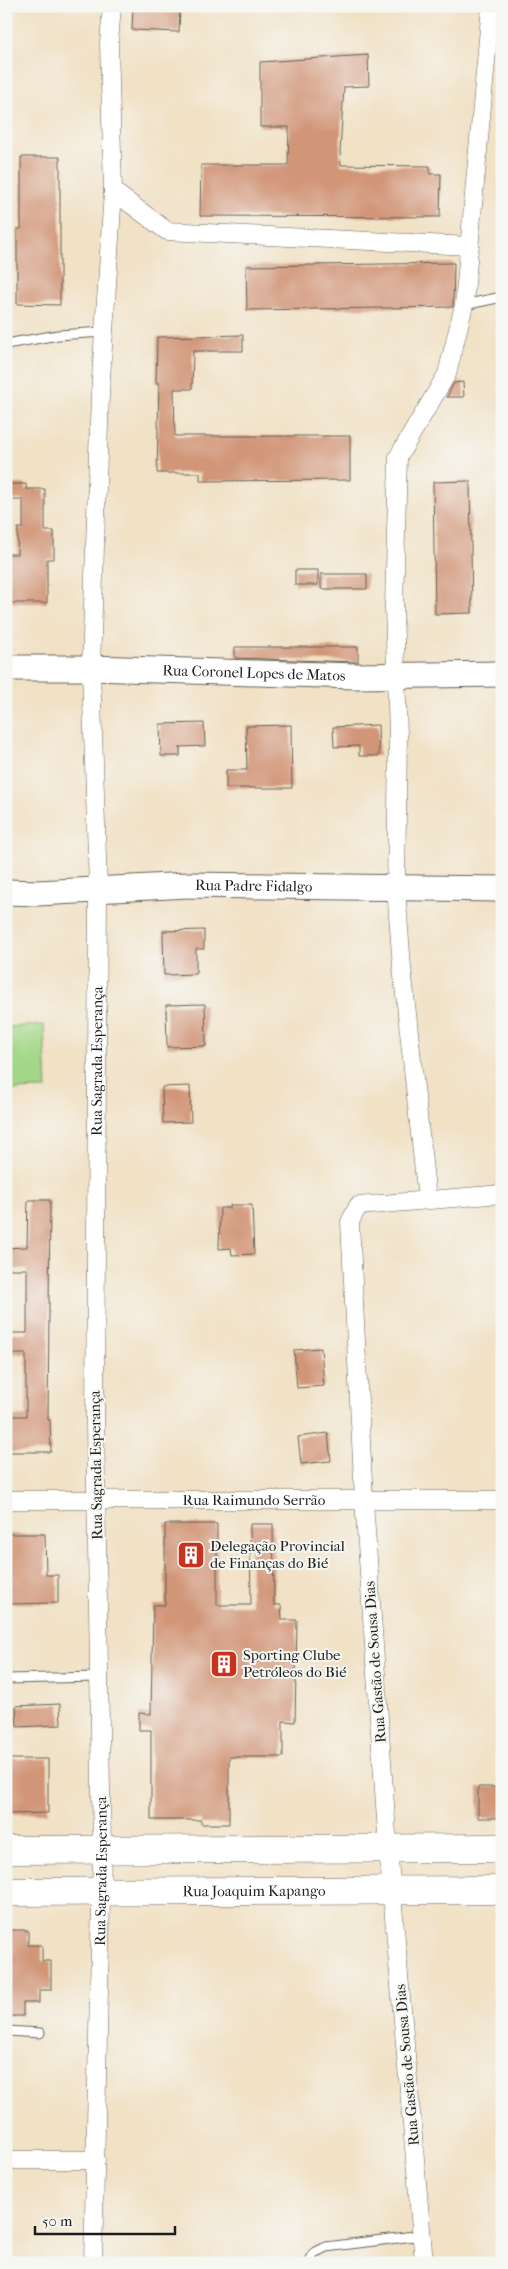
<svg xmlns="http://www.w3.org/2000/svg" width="508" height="2269" font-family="'IM FELL French Canon',serif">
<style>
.garden{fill:#a3d787;stroke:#607a52}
.building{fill:#d19578}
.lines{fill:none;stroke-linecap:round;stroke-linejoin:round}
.lane-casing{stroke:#676157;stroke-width:11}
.street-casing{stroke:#676157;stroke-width:19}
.secondary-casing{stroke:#676157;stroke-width:27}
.primary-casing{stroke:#676157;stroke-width:29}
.lane{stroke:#fff;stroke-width:9}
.street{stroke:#fff;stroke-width:18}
.secondary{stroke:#fff;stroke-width:25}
.primary{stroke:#fff;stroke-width:28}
.labels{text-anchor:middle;stroke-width:4;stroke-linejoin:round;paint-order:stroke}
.street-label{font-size:15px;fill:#1c1c1c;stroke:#f6f6f2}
.poi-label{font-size:15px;fill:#1c1c1c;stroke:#f6f6f2;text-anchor:start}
</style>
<rect width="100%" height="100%" fill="#f6f6f2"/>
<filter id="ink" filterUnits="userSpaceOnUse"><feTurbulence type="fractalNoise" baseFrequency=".02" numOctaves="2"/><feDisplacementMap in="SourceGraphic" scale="10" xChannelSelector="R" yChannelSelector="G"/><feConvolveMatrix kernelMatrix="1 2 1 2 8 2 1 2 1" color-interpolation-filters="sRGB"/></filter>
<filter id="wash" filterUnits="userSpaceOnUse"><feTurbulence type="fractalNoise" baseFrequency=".0096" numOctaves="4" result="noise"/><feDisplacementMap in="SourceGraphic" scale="20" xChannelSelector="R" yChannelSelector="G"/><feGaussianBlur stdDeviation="1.12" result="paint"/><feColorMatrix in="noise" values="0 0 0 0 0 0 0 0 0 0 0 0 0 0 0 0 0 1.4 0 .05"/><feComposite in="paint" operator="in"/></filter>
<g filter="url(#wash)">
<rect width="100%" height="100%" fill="#f1e1c5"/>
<!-- garden -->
<path class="garden" d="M44,1025L47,1089L6,1090V1027Z"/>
<g id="blocks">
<!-- building -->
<path class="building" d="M133,6H180L179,32L132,30Z
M368,55L369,86L344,87L340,151L341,165L430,166V174H441L440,217L200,216L201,165H288L289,127H260V62Z
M21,157H60V305L17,304V229H21Z
M454,263L453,307L247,310L246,266Z
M243,335V351H193L192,389H174L175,436H350V480L200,481V473H157L159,383H156L157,337Z
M463,382L464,397H447L454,383Z
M470,481L472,613L435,614L433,482Z
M6,484H26V489H45V531H54V559H47V603H6V554H17L18,528H23V500H6Z
M295,570H318V585H295Z
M321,574H367V589H321Z
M235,647H358V662L235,658Z
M204,723L205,746L180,747V756H161L160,724Z
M291,725L292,788H226V770H247L246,726Z
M378,725L379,756H359V746L334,747L333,727Z
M204,930V949H196V974L164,975L163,931Z
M205,1004L206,1046L167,1047L166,1005Z
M190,1086L191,1122L163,1123L162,1087Z
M28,1200H50L48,1420H50L51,1452H6V1416H26V1354H6V1333H27V1269H6V1248L27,1247Z
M230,1205H252L254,1254L232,1255L231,1248L219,1249L220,1208H230Z
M321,1348L324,1386L297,1388L294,1350Z
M328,1433L331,1461L301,1464L298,1437Z
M165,1524H217V1605H251L250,1524H273L274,1605H281L282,1620H297L295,1722L283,1721V1757H229V1824H201V1820H151V1730H139V1713L151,1714L153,1605H165Z
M6,1534H45L46,1575H58V1603L6,1604Z
M60,1704L61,1725L17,1727L16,1706Z
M6,1759H48V1813L6,1814Z
M478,1787H502V1818H478Z
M6,1930H28V1945H42V1961H51V1990H39V2003H23V2016H6Z"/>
</g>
</g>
<g filter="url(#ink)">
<use href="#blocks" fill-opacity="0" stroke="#676157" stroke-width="1"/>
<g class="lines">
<!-- lane casing -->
<g class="lane-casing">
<path id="lane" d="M464,305L502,297
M6,344L58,335L103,332
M6,1679L99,1677
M6,2031L40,2033
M309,2263L314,2253L326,2247L422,2235"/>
</g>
<!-- street casing -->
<g class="street-casing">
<g id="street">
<path d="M112,6L109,43L113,191L167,231L470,246"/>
<path d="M427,1199L402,967L396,889L398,736L394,607L398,457L447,374L464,305L491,6"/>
<path id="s1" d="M6,1500H502"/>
<path d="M6,2160H96"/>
<path id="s2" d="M93,2263L102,1851L95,1422L98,889L91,668L100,394L113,191"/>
<path d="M424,2263L388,1848L364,1501L350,1222L358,1206L502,1194"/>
</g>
</g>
<!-- secondary casing -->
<g class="secondary-casing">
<g id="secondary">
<path id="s3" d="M6,668H91L355,676L502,674"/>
<path id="s4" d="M6,892L38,893L188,885L502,889"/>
</g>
</g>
<!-- primary casing -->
<g class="primary-casing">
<g id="primary">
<path d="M6,1850L502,1848"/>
<path id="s5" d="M6,1892L502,1890"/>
</g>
</g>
<!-- lane -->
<use href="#lane" class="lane"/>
<!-- street -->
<use href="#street" class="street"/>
<!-- secondary -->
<use href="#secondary" class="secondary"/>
<!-- primary -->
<use href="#primary" class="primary"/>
</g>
</g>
<!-- icons -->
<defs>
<g id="building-square" transform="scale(1.4375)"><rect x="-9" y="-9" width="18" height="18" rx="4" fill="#c8321e" stroke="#f6f6f2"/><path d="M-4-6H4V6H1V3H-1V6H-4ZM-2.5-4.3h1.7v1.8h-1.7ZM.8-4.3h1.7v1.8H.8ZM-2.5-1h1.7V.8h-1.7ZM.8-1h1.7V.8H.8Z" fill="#fff"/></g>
</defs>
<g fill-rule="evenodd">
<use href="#building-square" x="191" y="1555"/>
<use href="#building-square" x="224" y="1664"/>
</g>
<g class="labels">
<!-- street labels -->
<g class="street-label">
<text dy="5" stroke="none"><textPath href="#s3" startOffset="248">Rua Coronel Lopes de Matos</textPath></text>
<text dy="5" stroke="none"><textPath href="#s4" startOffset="248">Rua Padre Fidalgo</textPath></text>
<text dy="5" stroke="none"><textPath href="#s2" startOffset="1202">Rua Sagrada Esperança</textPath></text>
<text transform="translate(96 1465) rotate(-91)" y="5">Rua Sagrada Esperança</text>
<text dy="5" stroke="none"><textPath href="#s1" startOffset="248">Rua Raimundo Serrão</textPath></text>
<text transform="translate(375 1662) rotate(-94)" y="5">Rua Gastão de Sousa Dias</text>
<text dy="5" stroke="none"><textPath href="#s2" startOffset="392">Rua Sagrada Esperança</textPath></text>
<text dy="5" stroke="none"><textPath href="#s5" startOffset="248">Rua Joaquim Kapango</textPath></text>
<text transform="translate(407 2065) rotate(-95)" y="5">Rua Gastão de Sousa Dias</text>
</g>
<!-- poi labels -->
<g class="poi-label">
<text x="210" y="1551">Delegação Provincial<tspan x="210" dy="17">de Finanças do Bié</tspan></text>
<text x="243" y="1660">Sporting Clube<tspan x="243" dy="17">Petróleos do Bié</tspan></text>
</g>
</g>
<!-- margin -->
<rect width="508" height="2269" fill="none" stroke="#f6f6f2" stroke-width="25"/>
<!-- scale -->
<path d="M35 2226v8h140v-8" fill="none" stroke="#1c1c1c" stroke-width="2.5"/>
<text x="42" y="2226" font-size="15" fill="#1c1c1c" stroke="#f6f6f2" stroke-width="4" paint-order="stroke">50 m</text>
</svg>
